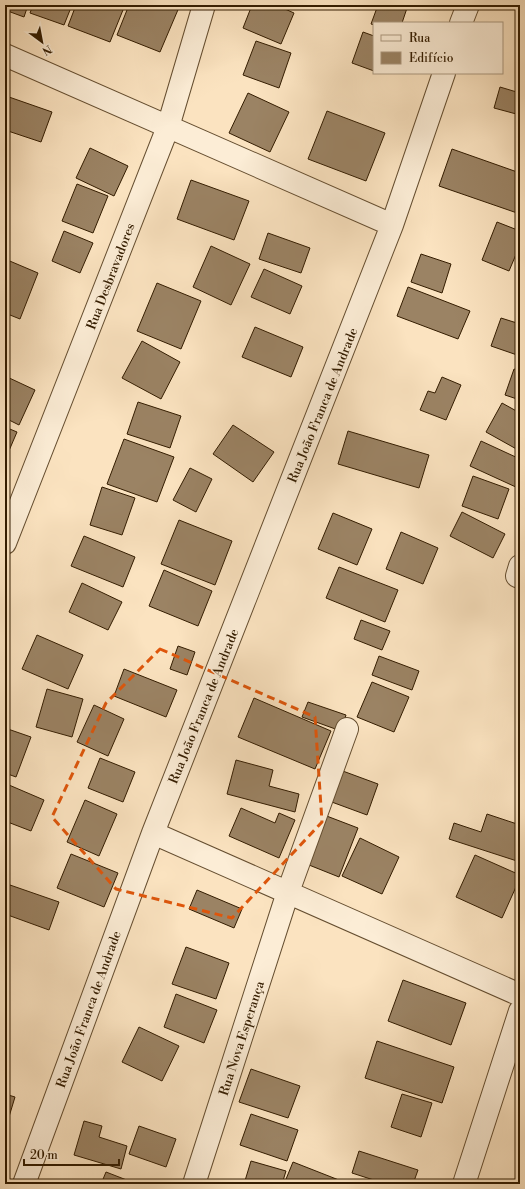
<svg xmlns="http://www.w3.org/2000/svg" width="525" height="1189" font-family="'Libre Bodoni',serif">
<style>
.building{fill:#9b8364;stroke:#331c00}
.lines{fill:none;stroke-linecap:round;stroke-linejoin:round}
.minor-casing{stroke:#654e30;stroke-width:24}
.minor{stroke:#fcedd6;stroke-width:22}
.marked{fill:none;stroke:#df560b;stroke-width:3;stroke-dasharray:8 5;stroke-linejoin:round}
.labels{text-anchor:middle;stroke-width:3;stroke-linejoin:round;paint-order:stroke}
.street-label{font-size:13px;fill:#331c00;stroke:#fcedd6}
</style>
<rect width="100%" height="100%" fill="#fbe3c0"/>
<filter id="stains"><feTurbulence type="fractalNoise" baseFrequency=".005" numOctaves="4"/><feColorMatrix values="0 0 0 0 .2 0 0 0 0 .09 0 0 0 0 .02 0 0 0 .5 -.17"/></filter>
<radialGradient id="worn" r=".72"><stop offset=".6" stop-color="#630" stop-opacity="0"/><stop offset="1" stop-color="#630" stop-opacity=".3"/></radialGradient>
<!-- building -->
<path class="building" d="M5,5H28L24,17L5,10Z
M33,5H72L64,25L30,13Z
M76,5H125L110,42L68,26Z
M129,5H180L160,52L117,35Z
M252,5H276L294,13L281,44L243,28Z
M378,5H408L402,23H374V25L371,24Z
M363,32L374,36V71L352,63Z
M256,41L291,53L279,88L243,75Z
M500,87L520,93V115L494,108Z
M248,93L289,112L270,152L229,133Z
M9,97L52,112L41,142L5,130V109Z
M327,111L385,133L366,181L308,159Z
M90,148L128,166L114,196L76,178Z
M452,149L520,173V214L439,186Z
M191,180L249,201L234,240L177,219Z
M77,184L108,196L93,233L62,221Z
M497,222L520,231V245L509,271L482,260Z
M64,231L93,243L80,273L52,261Z
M268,233L310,248L301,273L259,259Z
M211,246L250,264L231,305L193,287Z
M421,254L451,264L442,293L411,282Z
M5,259L38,273L20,319L5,313Z
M264,269L302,286L290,314L251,297Z
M157,283L201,301L181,349L137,331Z
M408,287L470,311L458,339L397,316Z
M501,318L520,324V356L491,346Z
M255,327L303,347L291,377L242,357Z
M142,341L180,362L161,399L122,378Z
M514,369L520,371V400L505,395Z
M5,376L35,390L19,425L5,418Z
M442,377L461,385L446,420L420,410L428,391L435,393Z
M138,402L181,416L170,448L127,434Z
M502,403L520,413V451L486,432Z
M233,425L274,452L253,482L213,454Z
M5,427L17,432L5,460Z
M348,431L429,455L419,488L338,464Z
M124,439L174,457L157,502L107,484Z
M481,441L520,459V483L518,488L470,466Z
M190,468L212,479L196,512L173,500Z
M473,476L509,489L498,519L462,506Z
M102,487L135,498L122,535L90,525Z
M462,512L505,534L493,558L450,536Z
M333,513L372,529L357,565L318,549Z
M179,520L232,541L215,585L161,564Z
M401,532L438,548L423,584L386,569Z
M84,536L135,557L123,587L71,566Z
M339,567L398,590L385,622L326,598Z
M164,570L212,591L198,626L149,606Z
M82,583L122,602L108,630L69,612Z
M361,620L390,631L382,650L354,639Z
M37,635L83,655L68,689L22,669Z
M178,646L195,652L187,675L170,669Z
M379,656L419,671L412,690L372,675Z
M124,669L177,690L166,717L114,696Z
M372,682L409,697L394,732L357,717Z
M47,689L83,699L72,737L36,727Z
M254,698L331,731L315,769L238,737Z
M308,702L346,715L341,731L302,717Z
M94,705L124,719L108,756L77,742Z
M5,728L31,737L16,777L5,773Z
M100,758L135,772L123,802L88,788Z
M236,760L273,770L269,786L299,794L295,812L227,794Z
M340,770L378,784L367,815L329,801Z
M9,785L44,800L31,831L5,821V795Z
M85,800L117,814L99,856L67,842Z
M241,808L275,823L279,813L295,820L279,858L229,836Z
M487,814L520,825V862L449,839L454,823L481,832Z
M324,815L358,828L339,877L304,863Z
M360,838L399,857L382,894L342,876Z
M71,854L118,873L104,907L57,888Z
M475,855L520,875V878L502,918L456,897Z
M10,885L59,902L49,930L5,914V899Z
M197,890L242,909L234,928L189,909Z
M186,947L229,963L216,999L172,984Z
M403,980L466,1003L451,1045L388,1021Z
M176,994L217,1010L204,1043L164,1027Z
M139,1027L179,1046L162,1081L122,1062Z
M377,1041L454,1067L442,1103L365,1078Z
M251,1069L300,1086L288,1118L239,1102Z
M5,1094L15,1097L5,1130Z
M402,1094L432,1103L421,1137L391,1127Z
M251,1114L298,1130L287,1161L240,1145Z
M84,1121L102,1126L99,1137L127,1146L121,1169L74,1155Z
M139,1126L176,1139L166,1167L129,1154Z
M359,1151L418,1170L413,1184H386L352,1173Z
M251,1161L286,1171L282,1184H244Z
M293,1162L349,1184H284Z
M106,1172L137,1184H101Z"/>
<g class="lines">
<!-- minor casing -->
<g class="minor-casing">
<path id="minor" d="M461,23L468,5
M5,55L392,225
M5,543L168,127L204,5
M520,566L517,576L520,577
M153,833L520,995
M24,1184L153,833L392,225L444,73
M194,1184L288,892L347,729
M464,1184L520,1011"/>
</g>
<!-- minor -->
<use href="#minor" class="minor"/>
</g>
<!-- marked area -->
<path class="marked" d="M160,649L315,717L322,822L232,918L116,889L52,817L106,703Z"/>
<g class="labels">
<!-- street labels -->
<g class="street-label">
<text transform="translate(110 276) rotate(-69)" y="5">Rua Desbravadores</text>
<text transform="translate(322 405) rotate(-68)" y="5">Rua João Franca de Andrade</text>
<text transform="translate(203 706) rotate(-68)" y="5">Rua João Franca de Andrade</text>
<text transform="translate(88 1009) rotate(-70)" y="5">Rua João Franca de Andrade</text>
<text transform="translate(241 1038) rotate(-72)" y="5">Rua Nova Esperança</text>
</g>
</g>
<!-- margin -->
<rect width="525" height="1189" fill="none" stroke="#fbe3c0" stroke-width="20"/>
<rect x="6" y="6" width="513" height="1177" fill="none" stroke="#331c00" stroke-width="2"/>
<rect x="10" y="10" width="505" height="1169" fill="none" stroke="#331c00"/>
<!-- legend -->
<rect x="373" y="22" width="130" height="52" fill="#fcedd6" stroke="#ac9980"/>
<rect x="381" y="35" width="20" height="6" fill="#fcedd6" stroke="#ac9980"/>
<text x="409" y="42" font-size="12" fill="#331c00">Rua</text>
<rect x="381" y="52" width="20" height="12" fill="#9b8364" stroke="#ac9980"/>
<text x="409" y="62" font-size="12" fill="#331c00">Edifício</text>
<!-- north arrow -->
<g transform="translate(42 42) rotate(148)" stroke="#fcedd6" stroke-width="3" paint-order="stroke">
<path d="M0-3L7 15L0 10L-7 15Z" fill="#331c00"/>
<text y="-6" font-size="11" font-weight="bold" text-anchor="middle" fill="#331c00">N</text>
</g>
<!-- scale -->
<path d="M24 1159v6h95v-6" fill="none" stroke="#331c00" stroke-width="2"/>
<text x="30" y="1159" font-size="12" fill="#331c00" stroke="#fcedd6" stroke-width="3" paint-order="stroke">20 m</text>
<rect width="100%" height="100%" filter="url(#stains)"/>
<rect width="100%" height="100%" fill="url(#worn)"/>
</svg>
